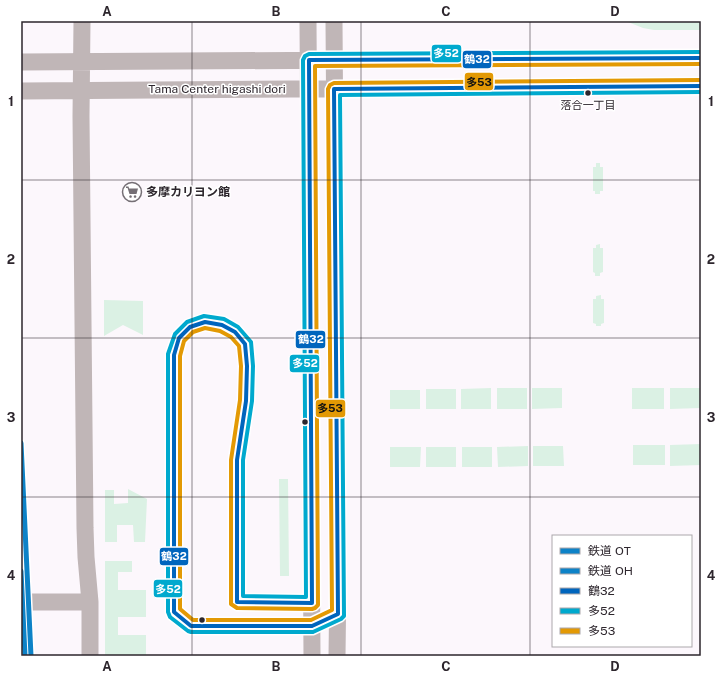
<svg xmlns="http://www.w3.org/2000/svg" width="722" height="677" font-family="'Public Sans','Noto Sans JP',sans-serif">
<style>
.green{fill:#dbf1e4}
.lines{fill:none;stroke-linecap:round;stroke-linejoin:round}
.minor{stroke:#c0b6b7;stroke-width:17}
.bus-1-casing{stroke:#fff;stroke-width:7}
.bus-2-casing{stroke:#fff;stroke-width:7}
.bus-3-casing{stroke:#fff;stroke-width:7}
.bus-1{stroke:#0065bd;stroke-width:4}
.bus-2{stroke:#00a9ce;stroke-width:4}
.bus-3{stroke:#e39904;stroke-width:4}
.rail-1-casing{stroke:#fff;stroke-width:8}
.rail-2-casing{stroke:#fff;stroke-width:8}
.rail-1{stroke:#0d82c7;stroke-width:5}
.rail-2{stroke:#0d82c7;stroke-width:5}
.grid{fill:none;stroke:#2d262d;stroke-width:1;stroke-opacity:0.55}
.bus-dot{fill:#2d262d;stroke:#fff;stroke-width:1.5}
.labels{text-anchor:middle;stroke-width:3;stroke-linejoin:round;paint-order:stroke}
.bus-label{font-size:11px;fill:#2d262d;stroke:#fff}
.street-label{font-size:12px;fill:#2d262d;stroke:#fff}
.poi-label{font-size:12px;font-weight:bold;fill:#2d262d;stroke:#fff;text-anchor:start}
.line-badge{stroke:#fff;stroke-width:1.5}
.badge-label{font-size:11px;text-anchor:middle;font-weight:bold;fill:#fff}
.pale-badge-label{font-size:11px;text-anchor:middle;font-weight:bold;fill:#111}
.neatline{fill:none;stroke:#2d262d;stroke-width:1.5}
.grid-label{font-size:13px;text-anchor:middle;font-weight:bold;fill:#2d262d}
</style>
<rect width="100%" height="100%" fill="#fcf7fc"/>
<!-- green -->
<path class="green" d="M628,21H701V30H654L643,28L628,22Z
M596,163H600V167H603V191H600V194H595V191H593V167H596Z
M600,244V248H603V272L600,273V276H595V273L593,272V248H596V245Z
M601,295V299H604V323L601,324V326H596V324L593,323V299H596V296Z
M104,300L143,301V335L123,325L104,336Z
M491,388V409H461V389Z
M497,388H527V409H497Z
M532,388H562V408L532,409Z
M632,388H664V409H632Z
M670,388H701V408L670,409Z
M426,389H456V409H426Z
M390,390H420V409H390Z
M701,444V465L670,466V445Z
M633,445H665V465H633Z
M528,446V466L498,467L497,447Z
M533,446H563L564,466H533Z
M390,447H421L420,467H390Z
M426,447H456V467H426Z
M462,447H492V467H462Z
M279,479H288L289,576H280Z
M128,489L147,499L145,542H134L133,525H117V542H105V490H114V504L128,503Z
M105,561H132V572H118V590H146V617H118V635H146V656H105Z"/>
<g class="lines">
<!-- minor -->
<path class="minor" d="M82,21L81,116L85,528L86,557L90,602V656
M308,21L312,656
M334,21L338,577L337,656
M21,62L701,58
M21,91L701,86
M21,602H90"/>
<!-- bus-1 casing -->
<g class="bus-1-casing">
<path id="bus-1" d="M701,58L309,60L312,603L237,602V460L246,401L247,366L245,344L235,332L222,325L205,322L190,327L179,338L174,355V612L191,626H312L338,614L334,89L701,86"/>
</g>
<!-- bus-2 casing -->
<g class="bus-2-casing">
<path id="bus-2" d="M701,52L309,54L305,56L303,60L306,597L243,596V460L252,401L253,366L251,342L238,327L224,319L204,316L187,322L175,334L168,354V612L170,617L188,631L191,632H313L341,619L344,616L340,95L701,92"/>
</g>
<!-- bus-3 casing -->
<g class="bus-3-casing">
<path id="bus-3" d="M701,80L334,83L330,85L328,89L332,610L311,620H193L180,609V356L184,341L193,332L205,328L220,331L231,337L239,346L241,366L240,400L231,460V604L237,608L312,609L315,608L318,605L315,66L701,64"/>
</g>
<!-- bus-1 -->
<use href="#bus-1" class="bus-1"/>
<!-- bus-2 -->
<use href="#bus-2" class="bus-2"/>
<!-- bus-3 -->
<use href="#bus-3" class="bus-3"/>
<!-- rail-1 casing -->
<g class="rail-1-casing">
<path id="rail-1" d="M21,443L31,656"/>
</g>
<!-- rail-2 casing -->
<g class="rail-2-casing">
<path id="rail-2" d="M21,571L25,656"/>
</g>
<!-- rail-1 -->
<use href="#rail-1" class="rail-1"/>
<!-- rail-2 -->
<use href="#rail-2" class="rail-2"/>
</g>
<!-- grid -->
<path class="grid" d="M192,21V656M361,21V656M530,21V656M21,180H701M21,338H701M21,497H701"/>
<!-- icons -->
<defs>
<g id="supermarket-ring" transform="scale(1)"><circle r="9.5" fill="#fff" stroke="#756f75" stroke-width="1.5"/><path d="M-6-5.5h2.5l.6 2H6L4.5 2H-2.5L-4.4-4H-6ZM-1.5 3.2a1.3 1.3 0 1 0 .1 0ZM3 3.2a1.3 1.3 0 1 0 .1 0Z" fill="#756f75"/></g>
</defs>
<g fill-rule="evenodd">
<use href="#supermarket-ring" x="132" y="192"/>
</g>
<!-- markers -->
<g class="bus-dot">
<circle cx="588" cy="93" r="3.5"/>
<circle cx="305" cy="422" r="3.5"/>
<circle cx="202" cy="620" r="3.5"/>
</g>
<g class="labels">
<!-- bus labels -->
<g class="bus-label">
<text x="588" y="109">落合一丁目</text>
</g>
<!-- street labels -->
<g class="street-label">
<text x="217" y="93">Tama Center higashi dori</text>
</g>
<!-- poi labels -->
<g class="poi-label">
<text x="146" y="196">多摩カリヨン館</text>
</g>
</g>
<g class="line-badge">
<rect x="431" y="44" width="31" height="19" rx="4" fill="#00a9ce"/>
<rect x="462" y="50" width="30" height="19" rx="4" fill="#0065bd"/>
<rect x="464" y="72" width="30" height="19" rx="4" fill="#e39904"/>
<rect x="295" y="330" width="31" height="19" rx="4" fill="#0065bd"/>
<rect x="289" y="354" width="31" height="19" rx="4" fill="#00a9ce"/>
<rect x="315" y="399" width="31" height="19" rx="4" fill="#e39904"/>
<rect x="159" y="547" width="30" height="19" rx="4" fill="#0065bd"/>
<rect x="153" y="579" width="30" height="19" rx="4" fill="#00a9ce"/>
</g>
<g class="badge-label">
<text x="446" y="57">多52</text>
<text x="477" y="63">鶴32</text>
<text x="311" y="343">鶴32</text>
<text x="305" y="367">多52</text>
<text x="174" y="560">鶴32</text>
<text x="168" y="593">多52</text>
</g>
<g class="pale-badge-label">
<text x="479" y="86">多53</text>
<text x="330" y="412">多53</text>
</g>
<!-- border -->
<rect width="722" height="677" fill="none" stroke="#ffffff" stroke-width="44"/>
<!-- legend -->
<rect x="552" y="535" width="140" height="112" fill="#ffffff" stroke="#aba8ab"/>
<rect x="560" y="548" width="20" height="6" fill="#0d82c7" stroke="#aba8ab"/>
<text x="588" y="555" font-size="12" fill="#2d262d">鉄道 OT</text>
<rect x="560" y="568" width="20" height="6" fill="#0d82c7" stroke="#aba8ab"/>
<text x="588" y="575" font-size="12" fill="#2d262d">鉄道 OH</text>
<rect x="560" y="588" width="20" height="6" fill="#0065bd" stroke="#aba8ab"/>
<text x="588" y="595" font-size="12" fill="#2d262d">鶴32</text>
<rect x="560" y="608" width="20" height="6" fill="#00a9ce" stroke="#aba8ab"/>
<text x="588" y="615" font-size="12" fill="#2d262d">多52</text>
<rect x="560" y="628" width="20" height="6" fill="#e39904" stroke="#aba8ab"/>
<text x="588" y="635" font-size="12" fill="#2d262d">多53</text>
<rect x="22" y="22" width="678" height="633" class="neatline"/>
<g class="grid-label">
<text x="107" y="16">A</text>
<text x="276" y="16">B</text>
<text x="446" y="16">C</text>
<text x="615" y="16">D</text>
<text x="11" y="106">1</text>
<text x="711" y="106">1</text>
<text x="11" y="264">2</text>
<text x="711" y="264">2</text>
<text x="11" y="422">3</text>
<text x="711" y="422">3</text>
<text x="11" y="580">4</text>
<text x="711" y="580">4</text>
<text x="107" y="671">A</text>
<text x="276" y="671">B</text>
<text x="446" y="671">C</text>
<text x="615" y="671">D</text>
</g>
</svg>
